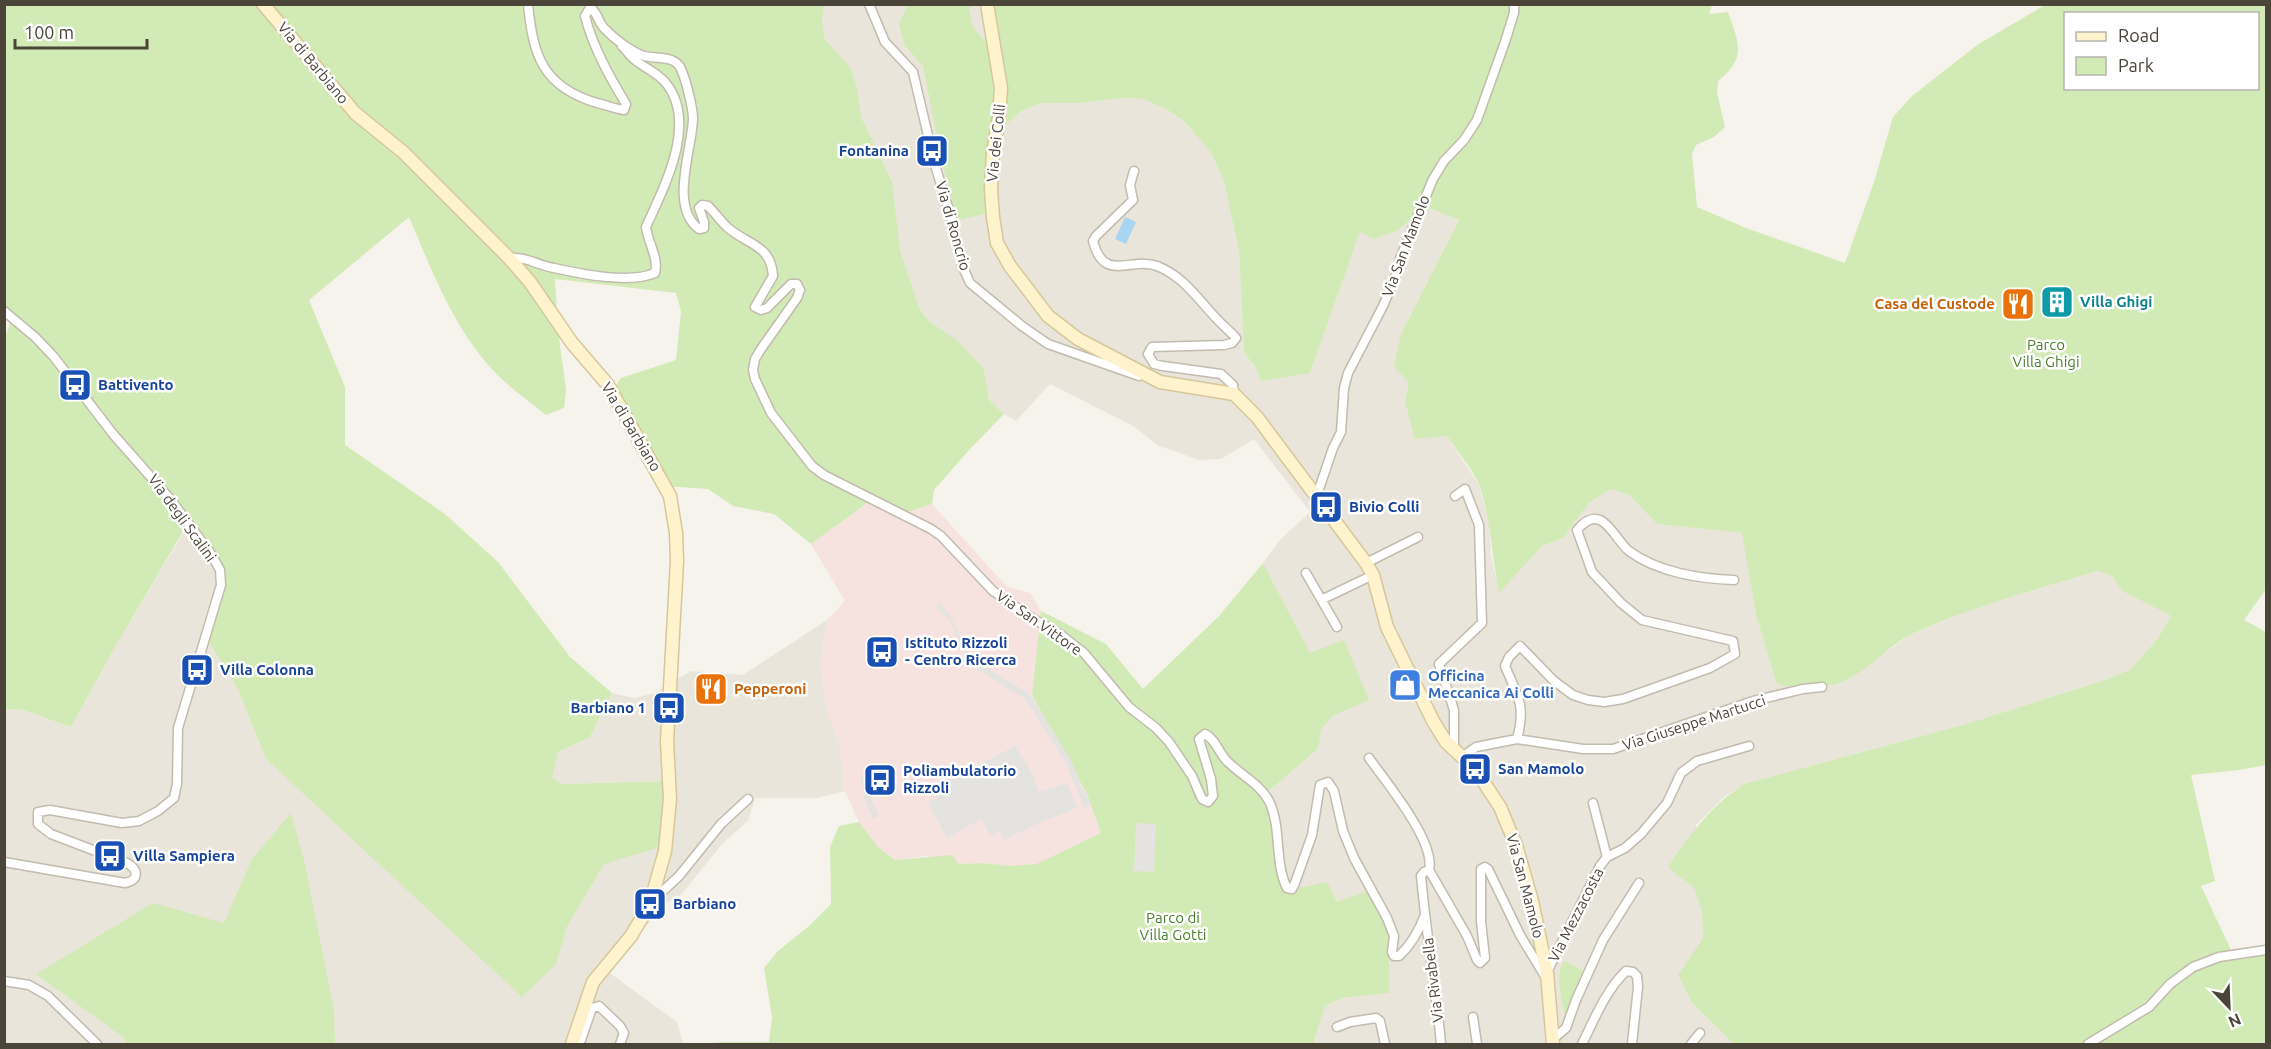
<svg xmlns="http://www.w3.org/2000/svg" width="2271" height="1049" font-family="Ubuntu,sans-serif">
<style>
.residential{fill:#eae5da}
.medical{fill:#f6e3e0}
.green{fill:#d2eab5;fill-rule:evenodd}
.parking{fill:#e5e3e0}
.water{fill:#a9d4f2}
.lines{fill:none;stroke-linecap:round;stroke-linejoin:round}
.street-casing{stroke:#c2bbae;stroke-width:11}
.secondary-casing{stroke:#d6c79b;stroke-width:15}
.street{stroke:#fff;stroke-width:8}
.secondary{stroke:#fff3cd;stroke-width:12}
.labels{text-anchor:middle;stroke-width:5;stroke-linejoin:round;paint-order:stroke}
.street-label{font-size:15px;fill:#4b4439;stroke:#fff}
.transit-label{font-size:15px;font-weight:bold;fill:#164399;stroke:#fff;text-anchor:start}
.culture-label{font-size:15px;font-weight:bold;fill:#0d838f;stroke:#fff;text-anchor:start}
.food-label{font-size:15px;font-weight:bold;fill:#c56008;stroke:#fff;text-anchor:end}
.park-label{font-size:15px;fill:#4a7f2a;stroke:#fff}
.shop-label{font-size:15px;font-weight:bold;fill:#366cbe;stroke:#fff;text-anchor:start}
</style>
<rect width="100%" height="100%" fill="#f6f3ec"/>
<!-- residential -->
<path class="residential" d="M824,4L908,5L899,24L904,45L923,66L929,97L999,131L1021,111L1042,103H1081L1122,98L1143,99L1166,109L1183,120L1211,153L1224,181L1239,252L1244,352L1256,368L1310,373L1360,232L1373,239L1397,231L1414,217L1431,209L1459,220L1401,334L1409,382L1405,402L1447,436L1479,485L1489,524L1491,555L1499,592L1542,546L1563,538L1589,503L1611,489L1629,495L1657,524L1743,533L1756,615L1777,683L1792,687L1847,680L1910,635L1974,608L2098,571L2112,576L2122,591L2171,616L2158,638L2131,669L2105,680L1966,724L1744,784L1723,798L1696,825L1695,888L1702,911L1703,938L1693,1004L1734,1044H1313L1325,1006L1342,998L1389,993L1388,983L1337,902L1285,891L1267,792L1317,750L1321,730L1332,716L1310,654L1263,563L1280,540L1310,512L1254,439L1221,459L1199,460L1157,445L1135,427L1050,384L1016,421L1004,414L989,400L984,369L930,322L920,310L900,250L895,218L880,161L862,119L857,88L851,68L825,39L822,21Z
M975,5H985L989,39H983L973,27L969,7Z
M189,523L214,558L222,584L206,637L238,690L266,759L336,822L556,964L567,927L604,864L669,781L562,784L551,777L558,752L590,737L612,693L634,698L655,693L691,671L743,675L827,620L820,664L827,711L840,746L845,791L817,798H755L748,821L722,844L680,896L665,904L607,971L677,1022L683,1044H5L4,709L23,710L71,727L111,654Z"/>
<!-- medical -->
<path class="medical" d="M874,498L905,513L932,504L1007,587L1030,593L1041,611L1032,695L1087,794L1101,833L1036,864L1010,866L983,863L959,864L926,856L895,860L878,847L859,822L845,791L840,746L827,711L820,664L827,620L845,601L811,544Z"/>
<!-- green -->
<path class="green" d="M908,4L975,5L969,8L973,27L983,39H989L985,4L1712,5L1709,14L1728,12C1739,43 1747,58 1718,81L1717,93L1725,127L1714,137L1696,145L1692,154L1697,207L1746,228L1845,263L1874,182L1893,117L1912,96L1977,45L2045,5H2266V589L2244,620L2266,632V765L2239,770L2191,775L2215,881L2201,886L2233,954L2266,950V1044H1734L1693,1004L1678,975L1703,938L1702,911L1694,888L1668,867C1690,834 1711,806 1744,784L1966,724L2105,680L2131,669L2158,638L2171,616L2122,591L2112,576L2098,571C2035,590 1972,606 1912,634C1888,646 1869,670 1844,681C1824,689 1798,689 1777,684L1756,615L1742,533L1657,524L1629,495L1611,489L1589,503L1563,538L1542,546L1499,593C1492,558 1491,521 1480,487C1474,471 1457,451 1447,436L1415,439L1405,401L1409,382L1394,367L1401,334L1459,220L1431,209L1414,217L1397,231L1373,239L1360,232L1310,373L1261,381L1256,368L1244,352L1239,252L1224,181L1211,153L1183,120L1166,109L1143,99L1122,98L1081,103H1042L1021,111L999,131L993,212L957,220L941,159L923,66L904,45L899,24ZM2066,14H2258V88H2066Z
M5,5H824L822,21L825,39L851,68L857,88L862,119L892,182L900,250L920,310L930,322L958,341L984,369L989,400L1004,414L970,449L934,490L932,504L905,513L874,498L811,544L774,514L733,506L708,489L664,486L612,391L621,378L676,360L681,311L676,293L555,279L558,330L566,390L564,408L546,415C533,404 519,394 506,383C457,338 434,276 409,217L309,300L345,387V445L445,514L498,562L570,657L612,693L590,737L558,752L552,777L562,784L669,781L664,846L604,864L567,927L556,964L522,997L266,759L238,690L206,637L222,584L214,558L188,523L111,654L71,727L23,710L5,709L4,340L12,318L4,311Z
M1263,563L1310,653L1344,640L1369,700L1332,716L1321,730L1318,749L1267,792L1284,849L1285,891L1327,882L1337,902L1369,890L1383,915L1389,932V993L1342,998L1325,1006L1313,1044H697L722,1042H769L772,1017L764,968L778,951L809,926L831,904L830,847L839,826L859,822L878,847L895,860L952,855L959,864L983,863L1010,866L1036,864L1101,833L1087,794L1032,695L1041,611L1106,644L1143,689L1219,616Z
M291,813L305,864L334,1010L335,1044H127L123,1037L36,974L153,903L224,923L252,859Z
M1564,961L1588,973L1569,1019L1565,1016C1562,998 1554,978 1564,961Z"/>
<!-- parking -->
<path class="parking" d="M939,604L949,613L971,659L1029,693L1072,762L1080,785L1091,805L1084,808L1067,765L1025,699L970,665L949,620L936,607Z
M1015,746L1031,771L1039,792L1067,783L1077,808L1037,824L1004,840L999,831L991,836L981,819L947,838L928,803L936,798L932,789Z
M868,777L875,778L878,796L871,798L879,816L873,819L864,798L861,778Z
M1136,823L1156,824L1154,872L1134,871Z"/>
<!-- water -->
<path class="water" d="M1125,217L1136,222L1126,244L1115,239Z"/>
<g class="lines">
<!-- street casing -->
<g class="street-casing">
<path id="street" d="M528,4C533,56 543,87 597,103C606,105 615,109 624,110L626,104C609,76 593,47 585,16L592,4
M869,4L885,42L913,72L935,165L951,217L962,265L970,283L1022,326L1048,344L1139,376
M591,8C599,15 597,20 603,27C613,38 630,51 644,56C657,59 675,55 681,69C686,80 693,108 693,119C692,150 669,207 699,229L704,228V222L699,208L702,205L708,206C715,213 721,221 727,227C747,245 771,244 773,276L755,307L761,310L767,308L791,284H797L800,290L797,298L761,349L755,359L753,370L755,379L771,413L812,466L824,475L931,529L941,536L993,591L1032,618L1061,635L1084,653L1129,707L1156,728L1169,742L1192,776L1202,799L1208,802L1213,796L1211,779L1199,739L1205,734C1216,739 1219,754 1228,762C1241,775 1260,784 1269,801C1282,828 1274,862 1287,888L1292,889L1295,883L1312,835L1320,785L1328,782L1334,791L1343,831L1354,858L1387,918L1394,936L1392,952L1394,956H1399C1412,944 1419,931 1425,915
M1134,171L1130,185L1133,200L1096,236L1093,241C1104,284 1131,256 1157,266C1183,276 1198,299 1216,318C1222,325 1230,331 1236,338L1232,343L1224,345L1152,347L1148,354L1154,364L1163,366L1221,374L1233,385L1234,394
M509,258C529,257 536,265 554,268C581,274 629,284 655,273C659,258 648,243 646,227C664,187 699,122 665,82C656,72 645,68 635,60C630,56 626,50 622,46
M4,311L35,337L54,357L113,434L171,500L211,554L220,570L221,585L178,728L177,784L174,798L158,811L139,821L122,823L50,810L38,812V824L51,834L127,863C139,870 139,880 125,883L4,862
M1317,495L1333,448L1341,432L1344,388L1348,373L1383,306L1395,278L1400,259L1433,179L1444,161L1464,140L1477,120L1505,42L1514,13V4
M1366,563L1418,537
M1306,573L1337,627
M1323,599L1373,575
M1517,739C1526,705 1518,697 1505,666L1509,657L1520,646L1554,681L1573,695L1588,700L1604,702L1623,699L1710,668L1735,654L1733,641L1642,620L1621,603L1592,572L1577,530C1582,524 1591,516 1600,520C1612,526 1619,543 1629,551C1657,572 1700,579 1734,580
M1454,749V710L1439,664L1482,623L1479,525L1465,489L1455,496
M1462,757L1476,747L1517,739L1583,749H1613L1753,701L1803,689L1822,687
M1369,758C1386,782 1436,842 1429,870
M1593,803L1607,857
M650,903L679,876L721,824L748,799
M1547,972L1600,866L1607,857L1625,848L1641,834L1667,803L1681,773L1697,761L1749,746
M4,981L29,985L48,996L97,1044
M1473,1017L1477,1044
M1337,1027L1350,1022L1376,1018L1380,1021L1385,1044
M1553,1039L1566,1028L1576,1000L1603,940L1639,883
M572,1042L581,1040L592,1008L599,1006L620,1026L624,1033L620,1044
M1441,1044C1436,988 1426,933 1421,876L1424,872L1429,870L1467,936L1477,960L1480,963L1485,958L1481,921V869L1485,867L1488,869L1520,935L1546,978
M1582,1044C1594,1020 1606,990 1626,971L1633,972L1637,976L1638,987L1632,1044
M1691,1044L1700,1033
M2088,1044L2149,1007L2170,984L2193,967L2219,957L2266,950"/>
</g>
<!-- secondary casing -->
<g class="secondary-casing">
<path id="secondary" d="M263,4L355,113L403,152L509,258L530,282L572,343L608,385L670,496L676,533L677,561L667,742L670,799L665,851L650,904L631,936L593,982L572,1044
M987,4L1001,88L999,117L993,152L991,190L993,217L997,243L1010,266L1048,316L1078,339L1160,382L1234,394L1257,417L1366,563L1373,575L1387,627L1433,721L1446,742L1475,769L1500,807L1516,845L1532,901L1547,973L1553,1044"/>
</g>
<!-- street -->
<use href="#street" class="street"/>
<!-- secondary -->
<use href="#secondary" class="secondary"/>
</g>
<!-- icons -->
<defs>
<g id="bus-square" transform="scale(1.725)"><rect x="-9" y="-9" width="18" height="18" rx="4" fill="#1a4fb4" stroke="#fff"/><path d="M-5-6H5V4H4V6H2V4H-2V6H-4V4H-5ZM-3.5-4V0h7V-4ZM-3.5 1.2v1.5H-2V1.2ZM2 1.2v1.5H3.5V1.2Z" fill="#fff"/></g>
<g id="building-square" transform="scale(1.725)"><rect x="-9" y="-9" width="18" height="18" rx="4" fill="#0f9aa8" stroke="#fff"/><path d="M-4-6H4V6H1V3H-1V6H-4ZM-2.5-4.3h1.7v1.8h-1.7ZM.8-4.3h1.7v1.8H.8ZM-2.5-1h1.7V.8h-1.7ZM.8-1h1.7V.8H.8Z" fill="#fff"/></g>
<g id="restaurant-square" transform="scale(1.725)"><rect x="-9" y="-9" width="18" height="18" rx="4" fill="#e8710a" stroke="#fff"/><path d="M-5-6h1v4h1v-4h1v4h1v-4h1v5L-1.5 .5V6h-2V.5L-5-1ZM5-6V6H3V1.5H1.5Q1.5-4 5-6Z" fill="#fff"/></g>
<g id="shop-square" transform="scale(1.725)"><rect x="-9" y="-9" width="18" height="18" rx="4" fill="#3f7fe0" stroke="#fff"/><path d="M-5-2.5h2.3a2.7 3.5 0 0 1 5.4 0H5L5.5 6h-11ZM-1.5-2.5h3a1.5 2.3 0 0 0-3 0Z" fill="#fff"/></g>
</defs>
<g fill-rule="evenodd">
<use href="#bus-square" x="932" y="151"/>
<use href="#building-square" x="2057" y="302"/>
<use href="#restaurant-square" x="2018" y="304"/>
<use href="#bus-square" x="75" y="385"/>
<use href="#bus-square" x="1326" y="507"/>
<use href="#bus-square" x="882" y="652"/>
<use href="#bus-square" x="197" y="670"/>
<use href="#shop-square" x="1405" y="685"/>
<use href="#restaurant-square" x="711" y="689"/>
<use href="#bus-square" x="669" y="708"/>
<use href="#bus-square" x="1475" y="769"/>
<use href="#bus-square" x="880" y="780"/>
<use href="#bus-square" x="110" y="856"/>
<use href="#bus-square" x="650" y="904"/>
</g>
<g class="labels">
<!-- street labels -->
<g class="street-label">
<text transform="translate(313 63) rotate(50)" y="5">Via di Barbiano</text>
<text transform="translate(996 143) rotate(-84)" y="5">Via dei Colli</text>
<text transform="translate(953 226) rotate(74)" y="5">Via di Roncrio</text>
<text transform="translate(1406 246) rotate(-69)" y="5">Via San Mamolo</text>
<text transform="translate(631 427) rotate(59)" y="5">Via di Barbiano</text>
<text transform="translate(182 518) rotate(54)" y="5">Via degli Scalini</text>
<text transform="translate(1039 623) rotate(35)" y="5">Via San Vittore</text>
<text transform="translate(1694 723) rotate(-18)" y="5">Via Giuseppe Martucci</text>
<text transform="translate(1525 886) rotate(75)" y="5">Via San Mamolo</text>
<text transform="translate(1576 915) rotate(-63)" y="5">Via Mezzacosta</text>
<text transform="translate(1433 980) rotate(-97)" y="5">Via Rivabella</text>
</g>
<!-- transit labels -->
<g class="transit-label">
<text x="909" y="156" text-anchor="end">Fontanina</text>
<text x="98" y="390">Battivento</text>
<text x="1349" y="512">Bivio Colli</text>
<text x="905" y="648">Istituto Rizzoli<tspan x="905" dy="17">- Centro Ricerca</tspan></text>
<text x="220" y="675">Villa Colonna</text>
<text x="646" y="713" text-anchor="end">Barbiano 1</text>
<text x="1498" y="774">San Mamolo</text>
<text x="903" y="776">Poliambulatorio<tspan x="903" dy="17">Rizzoli</tspan></text>
<text x="133" y="861">Villa Sampiera</text>
<text x="673" y="909">Barbiano</text>
</g>
<!-- culture labels -->
<g class="culture-label">
<text x="2080" y="307">Villa Ghigi</text>
</g>
<!-- food labels -->
<g class="food-label">
<text x="1995" y="309">Casa del Custode</text>
<text x="734" y="694" text-anchor="start">Pepperoni</text>
</g>
<!-- park labels -->
<g class="park-label">
<text x="2046" y="350">Parco<tspan x="2046" dy="17">Villa Ghigi</tspan></text>
<text x="1173" y="923">Parco di<tspan x="1173" dy="17">Villa Gotti</tspan></text>
</g>
<!-- shop labels -->
<g class="shop-label">
<text x="1428" y="681">Officina<tspan x="1428" dy="17">Meccanica Ai Colli</tspan></text>
</g>
</g>
<!-- border -->
<rect width="2271" height="1049" fill="none" stroke="#4b4439" stroke-width="12"/>
<!-- legend -->
<rect x="2064" y="12" width="195" height="78" fill="#ffffff" stroke="#b7b4b0" stroke-width="1.5"/>
<rect x="2076" y="32" width="30" height="9" fill="#fff3cd" stroke="#b7b4b0" stroke-width="1.5"/>
<text x="2118" y="42" font-size="18" fill="#4b4439">Road</text>
<rect x="2076" y="57" width="30" height="18" fill="#d2eab5" stroke="#b7b4b0" stroke-width="1.5"/>
<text x="2118" y="72" font-size="18" fill="#4b4439">Park</text>
<!-- north arrow -->
<g transform="translate(2229 1007) rotate(157)" stroke="#ffffff" stroke-width="4.5" paint-order="stroke">
<path d="M0-4.5L10 22L0 15L-10 22Z" fill="#4b4439"/>
<text y="-9" font-size="16" font-weight="bold" text-anchor="middle" fill="#4b4439">N</text>
</g>
<!-- scale -->
<path d="M15 39v9h132v-9" fill="none" stroke="#4b4439" stroke-width="3"/>
<text x="24" y="39" font-size="18" fill="#4b4439" stroke="#ffffff" stroke-width="4.5" paint-order="stroke">100 m</text>
</svg>
